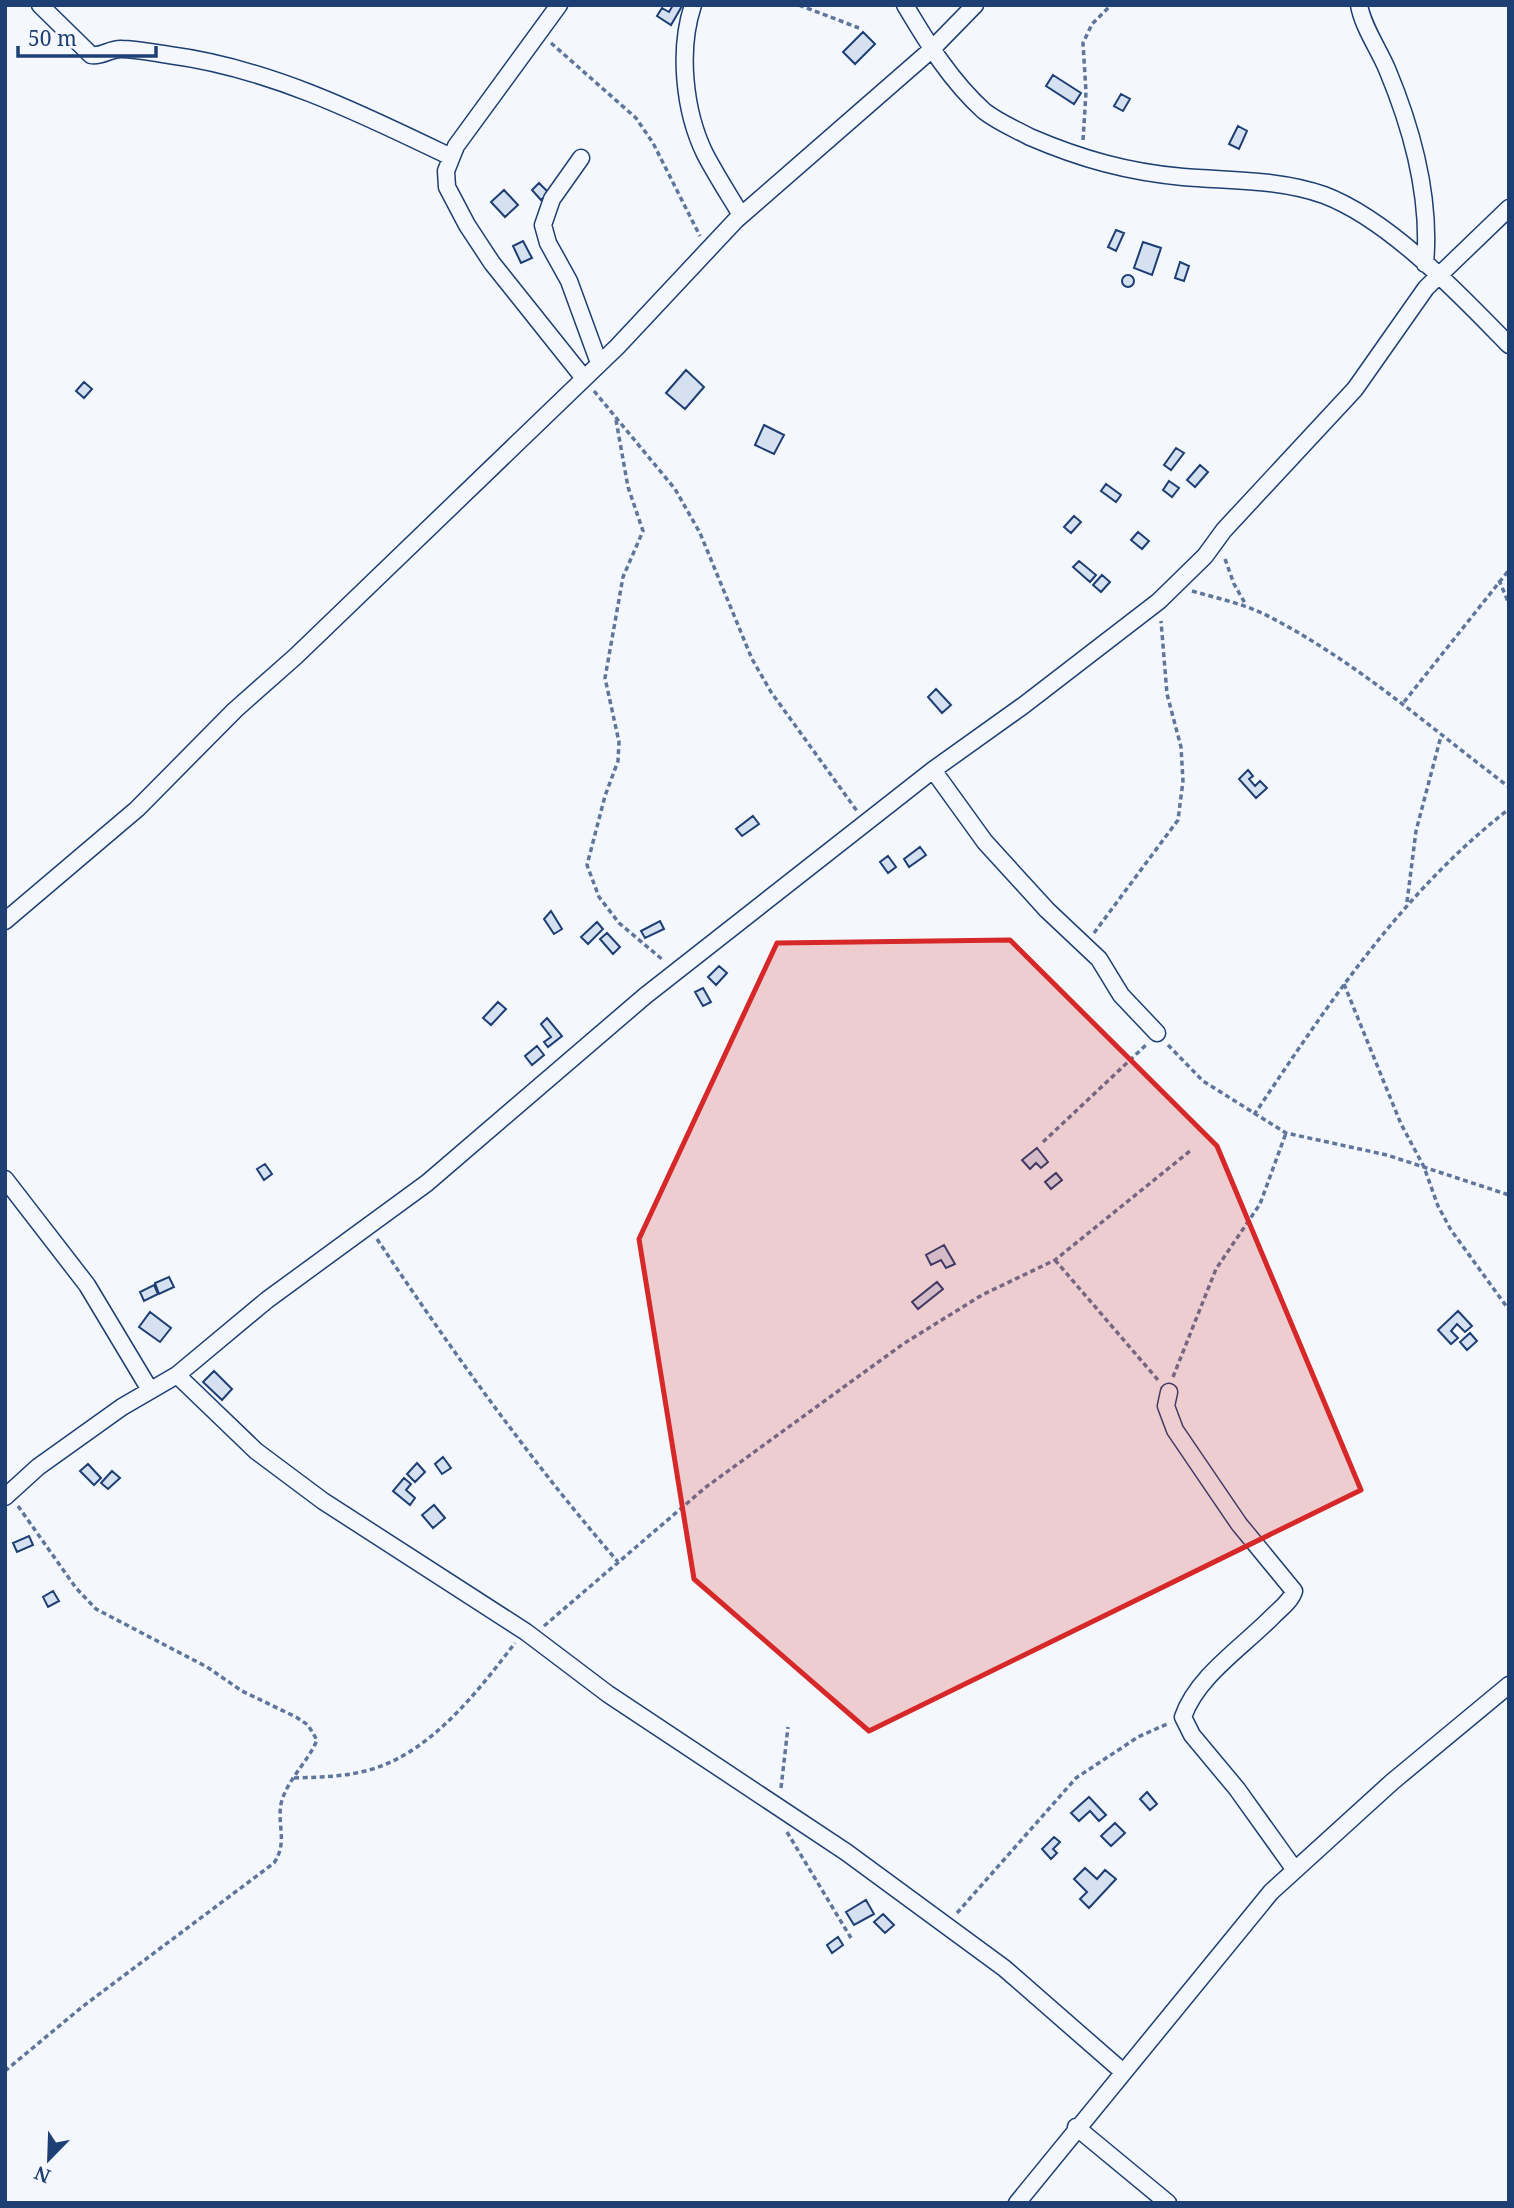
<svg xmlns="http://www.w3.org/2000/svg" width="1514" height="2208" font-family="'Noto Serif',serif">
<style>
.building{fill:#d5e0f0;stroke:#1d3f73;stroke-width:2}
.lines{fill:none;stroke-linecap:round;stroke-linejoin:round}
.minor-casing{stroke:#1d3f73;stroke-width:19}
.path{stroke:#5e769c;stroke-width:3.5;stroke-dasharray:5 3.5;stroke-linecap:butt}
.minor{stroke:#f4f7fb;stroke-width:16}
.marked{fill:#d62828;fill-opacity:0.2;stroke:#d62828;stroke-width:5;stroke-linejoin:round}
</style>
<rect width="100%" height="100%" fill="#f4f7fb"/>
<!-- building -->
<path class="building" d="M673,5L682,6L671,25L657,16L662,8L669,12Z
M863,32L875,44L855,64L843,52Z
M1053,75L1081,93L1074,104L1046,86Z
M1121,94L1130,99L1123,111L1114,106Z
M1238,126L1247,131L1239,149L1229,144Z
M539,183L549,193L541,200L532,190Z
M504,190L518,205L505,217L491,202Z
M1116,230L1124,233L1116,251L1108,247Z
M523,241L532,258L521,263L513,246Z
M1143,242L1161,248L1152,275L1134,268Z
M1180,262L1189,266L1184,281L1175,278Z
M1122 281a6 6 0 1 1 12 0a6 6 0 1 1-12 0Z
M686,370L704,387L685,409L666,393Z
M84,382L92,389L84,398L76,391Z
M764,425L784,435L774,454L755,445Z
M1176,448L1184,453L1171,470L1164,465Z
M1200,465L1208,472L1195,487L1187,480Z
M1169,481L1179,488L1172,497L1163,490Z
M1106,484L1121,495L1116,502L1101,491Z
M1074,516L1081,522L1071,533L1064,527Z
M1138,532L1149,541L1142,549L1131,540Z
M1079,561L1096,575L1090,582L1073,567Z
M1102,575L1110,582L1101,592L1093,585Z
M936,689L951,705L942,713L928,697Z
M1248,770L1253,776L1249,779L1255,786L1260,781L1267,788L1256,798L1239,779Z
M753,816L759,824L742,836L736,829Z
M920,847L926,855L909,867L904,859Z
M888,856L896,867L888,873L880,862Z
M551,911L562,929L554,934L544,919Z
M660,921L664,929L645,938L641,931Z
M597,922L603,929L588,944L581,937Z
M607,933L620,947L613,954L600,939Z
M719,966L727,973L716,985L708,977Z
M703,988L711,1002L703,1006L695,992Z
M498,1002L506,1009L491,1025L483,1018Z
M547,1018L562,1036L548,1047L544,1042L551,1037L541,1024Z
M537,1046L544,1055L532,1065L525,1056Z
M1037,1148L1048,1162L1041,1168L1036,1163L1030,1169L1022,1160Z
M265,1164L272,1174L264,1180L257,1169Z
M1056,1173L1062,1180L1051,1189L1045,1182Z
M944,1245L955,1264L946,1268L941,1260L931,1265L926,1255Z
M169,1277L174,1287L159,1294L155,1283Z
M937,1282L943,1289L918,1309L912,1302Z
M154,1285L158,1294L144,1301L140,1292Z
M1458,1311L1472,1326L1465,1332L1457,1324L1451,1331L1458,1338L1451,1344L1438,1330Z
M150,1312L171,1328L160,1342L139,1327Z
M1470,1333L1477,1341L1467,1350L1460,1342Z
M214,1371L232,1389L222,1400L203,1382Z
M443,1457L451,1468L442,1474L435,1464Z
M417,1463L425,1472L415,1482L407,1474Z
M88,1464L101,1478L94,1485L80,1471Z
M112,1471L120,1478L108,1489L101,1483Z
M404,1478L411,1484L406,1490L415,1498L410,1505L393,1491Z
M434,1505L445,1518L433,1528L422,1515Z
M29,1536L33,1545L17,1552L13,1543Z
M53,1591L59,1601L48,1607L43,1597Z
M1147,1792L1157,1804L1150,1810L1140,1799Z
M1089,1797L1106,1815L1099,1821L1090,1811L1079,1821L1071,1813Z
M1115,1823L1125,1833L1111,1846L1101,1836Z
M1054,1837L1060,1842L1053,1849L1057,1853L1051,1859L1042,1849Z
M1085,1868L1097,1879L1105,1870L1116,1879L1089,1908L1080,1899L1087,1892L1074,1879Z
M866,1900L874,1914L854,1925L846,1912Z
M883,1914L894,1925L885,1933L874,1922Z
M838,1937L843,1945L832,1953L827,1945Z"/>
<g class="lines">
<!-- minor casing -->
<g class="minor-casing">
<path id="minor" d="M40,5L91,55C103,57 110,48 122,49C137,49 154,53 169,55C269,68 362,114 451,157
M559,5L456,146L446,171L447,187L467,225L492,263L583,377
M693,5C678,50 684,111 705,154C716,175 729,195 741,215
M905,5C928,44 951,81 984,111C998,122 1015,129 1030,137C1081,159 1128,172 1183,177C1231,181 1279,179 1324,195C1390,220 1460,295 1509,345
M1359,5C1363,27 1378,48 1387,69C1413,131 1431,198 1425,264
M581,158L552,199L543,225L548,243L569,281L599,363
M933,770L985,842L1047,910L1099,959L1121,995L1157,1033
M5,921L137,809L235,710L296,656L617,347L736,220L931,50L975,5
M5,1179L87,1285L150,1390
M177,1375L256,1451L323,1501L526,1632L608,1694L846,1852L1004,1968L1122,2071
M1169,1392L1166,1406L1175,1430L1239,1524L1294,1591C1291,1601 1280,1609 1273,1616C1244,1646 1197,1676 1183,1717L1192,1735L1237,1789L1295,1870
M5,1497L38,1467L122,1407L177,1375L267,1300L427,1183L645,996L933,770L1024,705L1159,601L1205,556L1224,530L1355,389L1426,288L1509,208
M1076,2127L1168,2203
M1017,2203L1271,1892L1392,1782L1509,1685"/>
</g>
<!-- path -->
<path class="path" d="M799,5L859,28
M551,43L636,118L653,143L700,236
M1083,140L1086,92L1083,43L1092,24L1111,5
M594,391L675,489L700,533L752,659L771,692L857,811
M616,420L628,487L643,531L623,577L605,678L619,742L618,761L605,796L587,865L599,897L619,923L663,960
M1225,559L1234,584L1246,605
M1499,580L1509,604
M1192,591C1216,598 1241,603 1264,614C1355,660 1428,726 1509,787
M1404,702L1509,570
M1407,902L1416,831L1441,736
M1094,933L1178,820L1183,781L1181,747L1167,694L1161,621
M1344,984L1401,1124L1424,1167L1438,1206L1451,1230L1509,1310
M1168,1045L1203,1081L1286,1133L1387,1155L1509,1195
M1254,1115C1329,1003 1402,892 1509,809
M1043,1142L1146,1045
M377,1239C452,1351 530,1460 618,1562
M1055,1260L1158,1380
M1173,1377L1216,1269L1260,1204L1286,1133
M544,1626L706,1487L903,1344L982,1295L1055,1260L1190,1151
M294,1778C320,1777 344,1777 369,1770C431,1753 478,1691 515,1643
M781,1788L788,1727
M787,1832L851,1938
M957,1913L1076,1778L1138,1737L1167,1724
M5,2071L82,2007L274,1863C288,1842 277,1826 281,1804C286,1781 308,1762 317,1740L308,1725L296,1717L242,1691L207,1667L96,1609L76,1588L18,1506"/>
<!-- minor -->
<use href="#minor" class="minor"/>
</g>
<!-- marked area -->
<path class="marked" d="M1010,940L1217,1146L1361,1490L869,1731L694,1579L639,1239L777,943Z"/>
<!-- border -->
<rect width="1514" height="2208" fill="none" stroke="#1d3f73" stroke-width="14"/>
<!-- north arrow -->
<g transform="translate(49 2159) rotate(203)" stroke="#f4f7fb" stroke-width="5" paint-order="stroke">
<path d="M0-5L12 26L0 18L-12 26Z" fill="#1d3f73"/>
<text y="-10" font-size="19" font-weight="bold" text-anchor="middle" fill="#1d3f73">N</text>
</g>
<!-- scale -->
<path d="M18 46v10h138v-10" fill="none" stroke="#1d3f73" stroke-width="3.5"/>
<text x="28" y="46" font-size="21" fill="#1d3f73" stroke="#f4f7fb" stroke-width="5" paint-order="stroke">50 m</text>
</svg>
